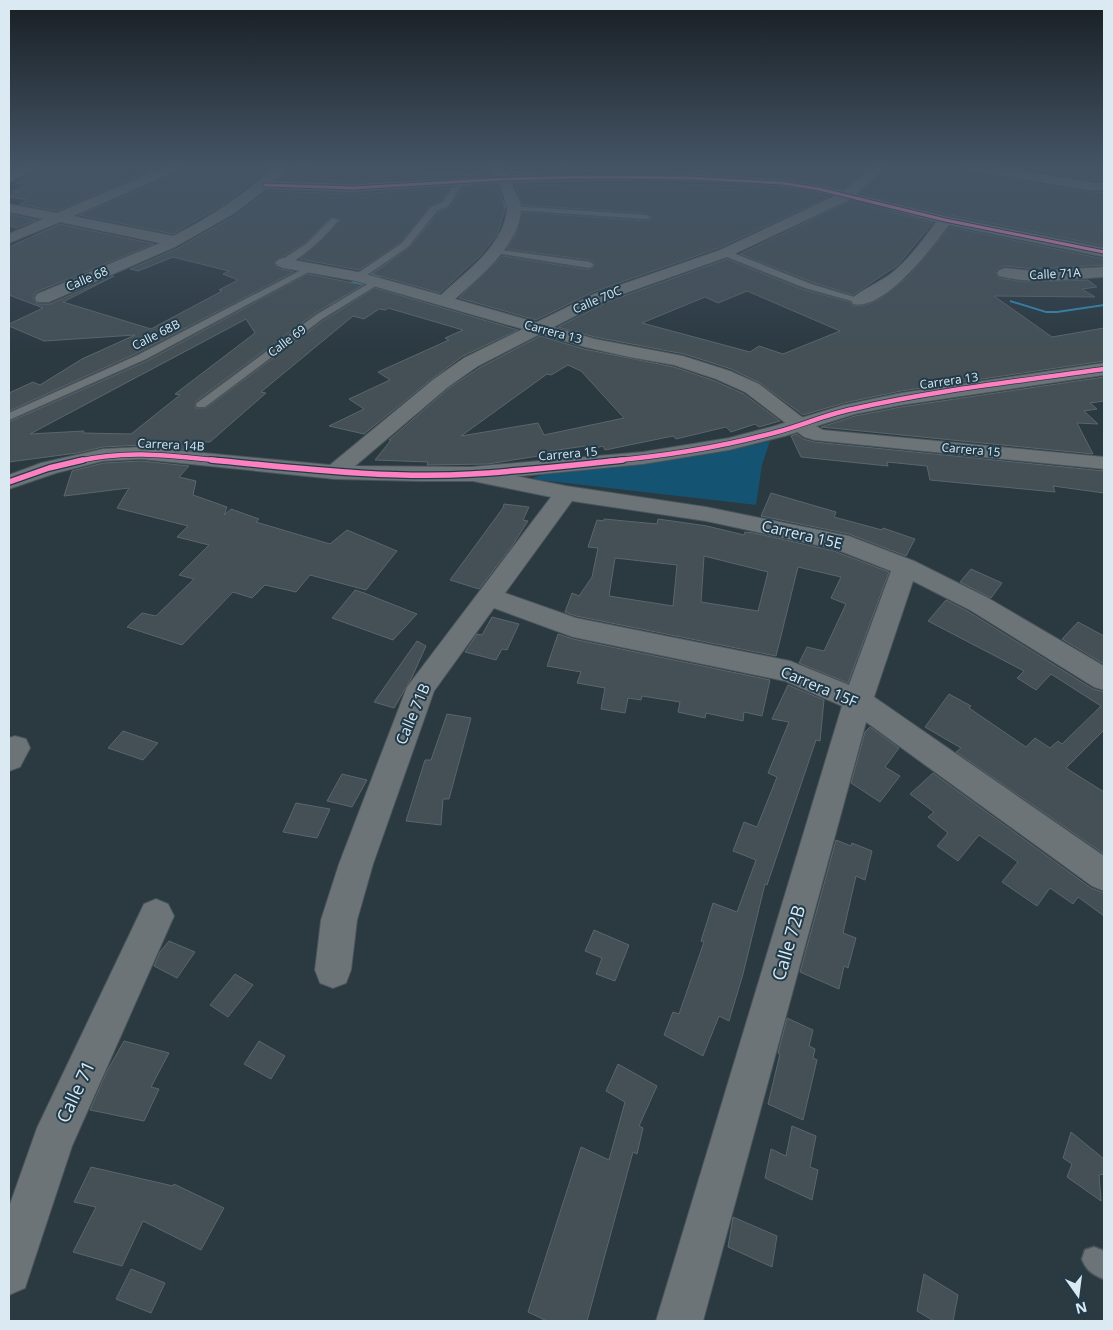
<svg xmlns="http://www.w3.org/2000/svg" width="1113" height="1330" font-family="'Open Sans',sans-serif">
<style>
.green{fill:#145371}
.lines{fill:none;stroke-linecap:round;stroke-linejoin:round}
.stream{fill:#338ab6;fill-rule:evenodd}
.canal{fill:#338ab6;fill-rule:evenodd}
.building{fill:#445056;stroke:#5a666c;fill-rule:evenodd}
.service-casing{stroke:#49545c;stroke-width:3}
.minor-casing{stroke:#49545c;stroke-width:2}
.tertiary-casing{stroke:#49545c;stroke-width:2}
.service{fill:#6c7477;fill-rule:evenodd}
.minor{fill:#6c7477;fill-rule:evenodd}
.tertiary{fill:#6c7477;fill-rule:evenodd}
.cycleway-far2-casing{stroke:#223b4a;stroke-width:5}
.cycleway-far1-casing{stroke:#223b4a;stroke-width:6}
.cycleway-casing{stroke:#223b4a;stroke-width:8}
.cycleway-far2{stroke:#ff80c0;stroke-width:3}
.cycleway-far1{stroke:#ff80c0;stroke-width:4.5}
.cycleway{stroke:#ff80c0;stroke-width:5.5}
.labels{text-anchor:middle;stroke-width:4;stroke-linejoin:round;paint-order:stroke}
.far-street-label{font-size:12px;fill:#dae9f2;stroke:#223b4a}
.street-label{font-size:15px;fill:#dae9f2;stroke:#223b4a}
.near-street-label{font-size:18px;fill:#dae9f2;stroke:#223b4a}
</style>
<rect width="100%" height="100%" fill="#2b3941"/>
<!-- green -->
<path class="green" d="M770,441L762,465L756,505L531,479L541,475C617,466 695,460 770,441Z"/>
<g class="lines">
<!-- stream -->
<path class="stream" d="M1010,300L1046,311H1057L1104,304V306L1057,313H1046L1010,302Z"/>
<!-- canal -->
<path class="canal" d="M469,200L580,203L587,207L580,211L464,207L462,204L464,201Z
M434,219L439,220L441,223L439,226L392,270L334,305H322L320,302L322,299L382,264L429,220Z"/>
</g>
<!-- building -->
<path class="building" d="M49,166L117,171L133,177L153,170L57,211L20,204L28,200L9,197L18,192H12L28,184L16,183Z
M196,166L233,168L237,166H272L226,203L173,234L79,215Z
M291,166H297L305,172L314,166H337L390,173L492,174L353,182L278,179Z
M585,166H721L752,169H765V166H870L843,189L781,177L690,172L509,173L508,168Z
M889,166H958L966,172L1095,193L1104,192V246L945,214L860,193Z
M1004,166H1104V180L1095,181Z
M646,183L747,186L800,191L829,197L719,248L593,292L536,320L459,298L502,256L590,270L595,266V264L590,260L507,249L515,236L522,212L646,221L652,218L646,213L522,205L515,185Z
M498,185L505,210L497,235L480,256L440,293L372,274L409,248L438,213L451,207L463,187Z
M450,188L442,200L430,206L401,242L359,270L300,259L321,241L341,220L331,217L305,243L274,262L277,268L294,272L137,353L9,411V393L33,382L40,385L82,359L135,335L44,341L9,326V324L43,308L9,295V247L60,224L154,244L36,292L33,297L37,304H50L114,276L63,302L151,329L222,291L219,290L238,280L223,274L229,271L173,257L138,271L130,269L176,249L236,215L267,191L353,194Z
M850,201L933,223L898,265L853,295L812,282L740,254Z
M9,214L37,220L17,228L9,226Z
M950,227L1104,259V265L1034,269L1005,266L998,268L995,272L999,278L1025,282L1088,280L1097,287L1082,289L1095,297L994,296L1052,337L1104,328V361L901,391L844,403L803,415L760,383L731,369L684,354L595,337L558,327L607,302L727,259L804,290L850,302L853,306L866,305L880,299L908,277ZM747,291L840,331L783,354L759,346L750,352L642,323L705,297L718,303Z
M308,274L363,285L315,313L196,401L195,408H206L323,321L375,288L518,330L463,356L433,378L364,434L329,426L364,409L349,399L390,380L378,372L449,340L445,338L463,330L388,308L386,310L379,309L364,319L353,316L261,392L266,393L210,442H204L199,451L141,445L103,447L77,453L9,462V422L147,361ZM246,319L255,333L175,394L180,395L131,434L83,433L84,431L30,434Z
M540,336L584,349L674,367L715,381L744,394L780,421L759,427L755,424L731,432L726,427L676,439L673,436L605,450L603,446L587,450L585,446L537,453L538,456L488,464L427,465L428,462L375,460L391,440H389L449,388L479,368ZM568,365L581,371L624,418L544,435L538,423L461,436L547,374L551,375Z
M1104,377V401L1090,403L1097,409L1084,411L1098,424L1077,423L1093,454L821,427L855,416L901,407Z
M797,434L803,439L814,442L1104,471V493L1053,486L1055,492L930,480L927,466L887,462L888,466L801,457L791,436Z
M141,461L189,466L179,477L196,481L193,495L227,507L224,515L231,509L259,519L256,522L330,544L347,530L397,551L366,590L310,575L296,592L265,585L252,598L233,592L182,645L127,627L142,613L156,616L194,579L179,575L209,545L177,537L188,526L117,508L129,488L64,496L72,471L103,463Z
M771,493L836,512L834,517L882,530L883,528L915,539L906,556L849,534L761,516Z
M504,504L529,507L523,520L528,521L512,546L479,589L450,580L503,508Z
M604,519L657,524L658,519L707,526L744,535L745,532L754,533L834,551L889,572L848,683L799,663L807,647L824,651L846,604L831,598L841,577L798,567L776,656L576,616L565,612L572,593L579,596L592,577L598,548L588,547L597,520L604,521ZM704,556L768,572L758,611L701,602ZM615,558L677,565L673,606L609,596Z
M971,569L1002,583L991,598L960,582Z
M355,590L364,593L417,614L393,640L332,618Z
M946,600L969,612L1093,689L1104,692V730L1066,768L1104,792V854L956,752L961,748L925,727L949,694L971,706L969,708L1026,747L1035,738L1050,748L1058,741L1062,744L1101,706L1051,674L1036,690L1017,678L1024,671L928,621Z
M492,617L519,624L507,650L502,649L496,660L465,652L477,634L482,635Z
M1078,622L1104,636V664L1062,639Z
M558,634L573,639L770,680L762,716L744,712L743,721L706,713L705,718L678,712L680,702L642,696L641,700L628,698L625,713L601,709L605,688L577,683L581,672L547,666Z
M417,641L426,646L412,677L394,708L374,702Z
M788,685L824,700L820,741L816,740L767,885L765,884L743,974L729,1021L719,1016L703,1056L664,1035L673,1012L679,1014L704,942L701,941L713,903L737,912L756,860L733,851L744,822L757,827L777,777L768,773L789,722L772,719Z
M447,714L471,718L449,799H443L441,825L406,821L425,760H431Z
M870,727L899,748L885,767L900,776L880,802L851,783L865,732Z
M123,731L158,743L143,760L108,748Z
M933,773L1091,888L1104,893V916L1078,897L1073,904L1050,888L1037,906L1002,882L1018,862L979,835L958,861L937,846L948,833L928,817L934,812L910,794Z
M342,774L367,780L352,807L327,801Z
M296,803L330,809L317,838L283,832Z
M836,840L851,846L852,843L872,851L865,880L856,876L843,933L856,938L848,968L844,966L839,989L800,972Z
M594,930L629,945L615,981L596,974L602,958L585,951Z
M169,941L195,952L177,978L154,966L160,952Z
M235,974L253,985L228,1017L210,1005Z
M787,1018L813,1030L809,1046L815,1049L813,1058L817,1060L803,1120L768,1104L780,1054L778,1053Z
M124,1041L169,1053L151,1087L159,1089L144,1121L90,1110L107,1071Z
M259,1041L285,1056L271,1079L244,1064Z
M618,1064L657,1086L639,1126L643,1128L637,1154L633,1152L587,1321H547L528,1312L581,1147L609,1160L625,1102L606,1091Z
M792,1126L816,1136L810,1167L818,1170L812,1200L765,1178L771,1149L786,1156Z
M1071,1132L1104,1159V1174L1099,1175L1101,1201L1067,1177L1072,1164L1063,1158Z
M91,1167L173,1186L174,1184L224,1208L201,1250L143,1221L122,1266L73,1252L96,1207L74,1202Z
M733,1217L777,1236L772,1267L728,1247Z
M131,1269L165,1283L151,1313L116,1299Z
M924,1274L958,1295L953,1321H934L917,1311Z"/>
<g class="lines">
<!-- service casing -->
<g class="service-casing">
<path id="service" d="M456,181L463,183L449,206L437,211L408,247L361,279H355V275L402,243L431,207L443,202Z
M511,206L646,215L650,217L646,219L514,210L510,208Z
M332,218L339,220C329,232 296,267 280,265V261L306,244Z
M493,249L590,262L594,265L590,268L496,253H493Z
M722,251H728L811,284L864,300L859,303L805,288L722,255Z
M309,266L316,268L146,359L9,420V413L138,355Z
M376,279L379,280V284L322,319L205,407H197L196,405L197,403L316,315Z
M1094,1247L1104,1251V1279C1093,1275 1086,1270 1082,1259L1085,1250Z"/>
</g>
<!-- minor casing -->
<g class="minor-casing">
<path id="minor" d="M25,166H42L9,182V173Z
M167,166H184L182,169L73,216L173,236C211,217 244,195 275,166H289L274,181L353,184L495,176L488,166H501L508,175L690,174L781,179L819,185L945,216L1104,248V257L949,225C932,247 885,311 853,304L851,300C856,292 883,281 893,272C910,258 923,240 936,222C885,209 833,192 781,187C692,178 601,181 512,183C514,190 521,201 521,209C520,245 479,277 455,299L595,339L683,356L730,371L759,384L807,421L823,430L1104,457V469L814,440L804,437L745,392L716,379L674,365L629,357L585,347L356,281L283,268L278,266L275,263L278,260L283,258L358,272L441,295C465,272 503,247 507,210C507,202 501,191 499,183L353,192L266,189L235,213L175,247L49,302H37L35,298L37,294L160,243L60,222L9,243V234L43,219L9,212V204L57,213Z
M299,166H312L306,170Z
M960,166H991L1095,183L1104,182V190L1095,191L966,170Z
M1104,267V277C1070,279 1033,285 999,276L997,273L999,270L1005,268L1034,271Z
M471,467L566,486L706,507L849,536L914,561L988,598L1104,666V690L1094,687L970,610L913,581L874,697L1104,856V891L1092,886L866,722L703,1321H656L842,706L785,681L573,637L494,608L434,691L373,864L357,920L351,970L346,983L333,988L320,983L315,970L321,920L339,864L407,687L551,497L463,479L460,474L463,469ZM572,501L706,521L835,549L891,571L849,685L790,661L576,618L505,593Z
M15,736L26,739L30,748L20,767L9,771V738Z
M156,899L168,904L174,916L72,1146L25,1288L9,1295V1207L37,1128L144,904Z"/>
</g>
<!-- tertiary casing -->
<g class="tertiary-casing">
<path id="tertiary" d="M873,166H887L851,199L730,256L606,300L478,366L448,387L355,466L471,467L643,452L729,438L771,427L844,405L901,393L1104,363V375L901,405L855,414L785,436L729,450L643,464L471,481H419L335,479L141,459L103,461L56,473L9,489V475L41,463L103,449L141,447L330,465L434,379L464,358L594,294L720,250L841,193Z"/>
</g>
<!-- service -->
<use href="#service" class="service"/>
<!-- minor -->
<use href="#minor" class="minor"/>
<!-- tertiary -->
<use href="#tertiary" class="tertiary"/>
<!-- cycleway-far2 casing -->
<g class="cycleway-far2-casing">
<path id="cycleway-far2" d="M265,185L353,188L504,179L589,177L690,178L781,183L819,189L945,220L1104,252"/>
</g>
<!-- cycleway-far1 casing -->
<g class="cycleway-far1-casing">
<path id="cycleway-far1" d="M78,461C128,449 173,456 224,461
M609,461C666,456 722,447 777,432C803,425 827,414 853,409C936,390 1021,381 1104,369"/>
</g>
<!-- cycleway casing -->
<g class="cycleway-casing">
<path id="cycleway" d="M211,460C298,468 385,479 472,474C522,471 573,465 623,460
M9,482L49,468L83,460"/>
</g>
<!-- cycleway-far2 -->
<use href="#cycleway-far2" class="cycleway-far2"/>
<!-- cycleway-far1 -->
<use href="#cycleway-far1" class="cycleway-far1"/>
<!-- cycleway -->
<use href="#cycleway" class="cycleway"/>
</g>
<!-- sky -->
<linearGradient id="sky" x2="0" y2="1"><stop stop-color="#181f24"/><stop offset="0.47" stop-color="#445465"/><stop offset="1" stop-color="#445465" stop-opacity="0"/></linearGradient>
<rect width="1113" height="352" fill="url(#sky)"/>
<g class="labels">
<!-- far-street labels -->
<g class="far-street-label">
<text transform="translate(1055 274) rotate(-3)" y="4">Calle 71A</text>
<text transform="translate(87 279) rotate(-23)" y="4">Calle 68</text>
<text transform="translate(597 300) rotate(-23)" y="4">Calle 70C</text>
<text transform="translate(553 332) rotate(15)" y="4">Carrera 13</text>
<text transform="translate(156 335) rotate(-27)" y="4">Calle 68B</text>
<text transform="translate(287 341) rotate(-37)" y="4">Calle 69</text>
<text transform="translate(949 381) rotate(-8)" y="4">Carrera 13</text>
<text transform="translate(171 445) rotate(3)" y="4">Carrera 14B</text>
<text transform="translate(971 450) rotate(5)" y="4">Carrera 15</text>
<text transform="translate(568 454) rotate(-5)" y="4">Carrera 15</text>
</g>
<!-- street labels -->
<g class="street-label">
<text transform="translate(802 535) rotate(13)" y="5">Carrera 15E</text>
<text transform="translate(819 687) rotate(23)" y="5">Carrera 15F</text>
<text transform="translate(413 714) rotate(-67)" y="5">Calle 71B</text>
</g>
<!-- near-street labels -->
<g class="near-street-label">
<text transform="translate(789 943) rotate(-74)" y="6">Calle 72B</text>
<text transform="translate(76 1092) rotate(-65)" y="6">Calle 71</text>
</g>
</g>
<!-- border -->
<rect width="1113" height="1330" fill="none" stroke="#dae9f2" stroke-width="20"/>
<!-- north arrow -->
<g transform="translate(1078 1295) rotate(166)" stroke="#223b4a" stroke-width="4" paint-order="stroke">
<path d="M0-4L9 19L0 12L-9 19Z" fill="#dae9f2"/>
<text y="-8" font-size="14" font-weight="bold" text-anchor="middle" fill="#dae9f2">N</text>
</g>
</svg>
